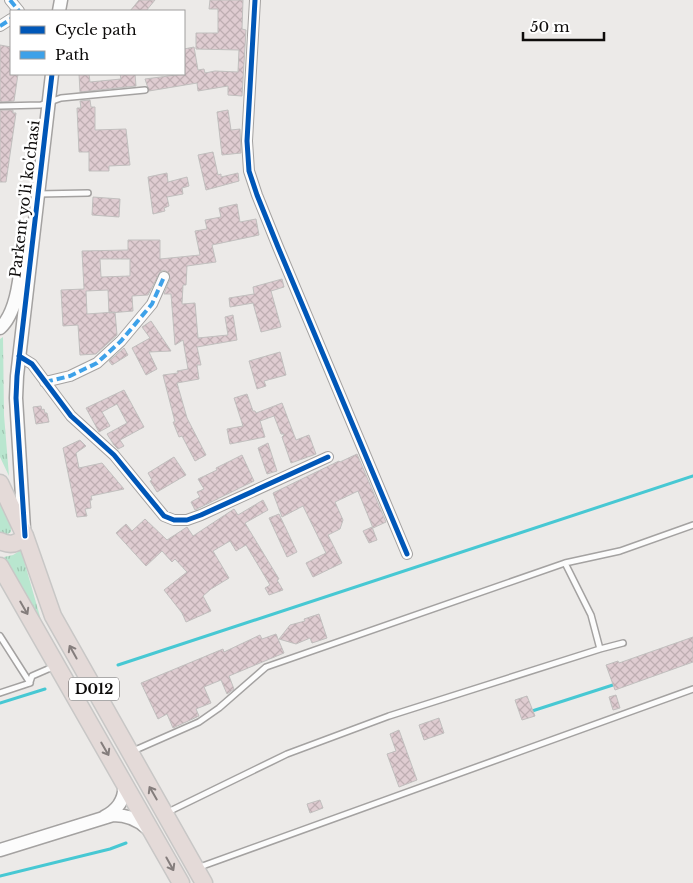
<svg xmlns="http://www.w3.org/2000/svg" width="693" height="883" font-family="'Libre Baskerville',serif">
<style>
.grass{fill:url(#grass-tufts)}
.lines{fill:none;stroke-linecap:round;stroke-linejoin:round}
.stream{stroke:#47c8d3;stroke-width:3}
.building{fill:url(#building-cross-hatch);stroke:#c1bfbe;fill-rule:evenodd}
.service-casing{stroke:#a4a2a1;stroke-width:8}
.minor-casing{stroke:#a4a2a1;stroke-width:12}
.tertiary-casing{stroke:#a4a2a1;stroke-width:15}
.trunk-casing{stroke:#c8c7c6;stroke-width:19}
.service{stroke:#fcfcfc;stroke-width:5}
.minor{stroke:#fcfcfc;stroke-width:10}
.tertiary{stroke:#fcfcfc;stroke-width:12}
.trunk{stroke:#e4dad8;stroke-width:16}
.quiet{stroke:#3da1e9;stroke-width:4;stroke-dasharray:8 4;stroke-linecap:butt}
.cycleway-casing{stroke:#fff;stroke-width:8}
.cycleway{stroke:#0057b8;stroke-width:5}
.oneway{stroke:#847d7c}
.labels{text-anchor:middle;stroke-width:5;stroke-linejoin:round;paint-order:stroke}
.shield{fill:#fff;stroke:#565554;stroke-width:1}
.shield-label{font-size:14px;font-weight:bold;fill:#0e0c0b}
.street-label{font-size:15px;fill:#0e0c0b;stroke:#fff}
</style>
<defs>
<pattern id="grass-tufts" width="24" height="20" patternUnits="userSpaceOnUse" patternTransform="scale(1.25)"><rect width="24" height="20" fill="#b9e6cf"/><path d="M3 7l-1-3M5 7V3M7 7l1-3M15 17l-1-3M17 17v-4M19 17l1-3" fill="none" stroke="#9ec4b0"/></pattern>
<pattern id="building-cross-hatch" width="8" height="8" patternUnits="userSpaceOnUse" patternTransform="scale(1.25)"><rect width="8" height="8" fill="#dfccd1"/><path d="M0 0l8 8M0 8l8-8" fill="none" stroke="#beaeb2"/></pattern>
</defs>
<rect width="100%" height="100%" fill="#eceae8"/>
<!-- grass -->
<path class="grass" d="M3,337L4,415L9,476L0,457V339Z
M0,504L11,527V532L6,535L0,534Z
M21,550L41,620L4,557L13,555Z"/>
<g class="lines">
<!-- stream -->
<path class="stream" d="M118,665L693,476
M0,703L45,689
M529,712L616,684
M0,876L110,849L126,843"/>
</g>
<!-- building -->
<path class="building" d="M139,0H155L146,11H130Z
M210,0H243L242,29L246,30L242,96L228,95V86L198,91L197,83L149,91L145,79L184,74V49L194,47L198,70L204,69L205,73L215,71L238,72L239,50L196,49V33H218V9H209Z
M0,45L11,47V74H18L14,101L0,102Z
M79,74H89L90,82L121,79L120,74H135L136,86L80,92Z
M90,100L91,107H95V130L126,129L130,165L109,166V171H89V152H79L77,108H81L80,101Z
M0,110H13V113H16L6,182H0Z
M228,110L231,130L240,129L241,153L222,155L217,112Z
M213,152L218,175L221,174V177L238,173L239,181L206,190L198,155Z
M167,173L168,182L187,177L189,186L182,188L183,194L167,197L169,206L164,208L165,211L153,214L148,177Z
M93,197L120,199L119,217L92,215Z
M237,204L240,222L256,219L259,235L212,245L216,262L187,266L186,285H183L182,304L195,303L198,338L228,335L225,317L233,315L237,340L197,347L201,365H197L199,379L177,383L187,418L206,455L195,461L182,436L179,437L173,422H175L163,375L178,373L177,371L188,369L183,340L175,345L171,294H164L170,279L169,273L164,270L160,272L148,295L132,296L133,311L109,313L108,290L86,291L87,314L115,312L117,335L96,354L80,355L78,325L63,326L61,290L84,289L82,251L128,250V240H160V259L200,255L195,231L207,229L205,220L221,217L219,208ZM100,259H130V276L101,277Z
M282,279L284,287L271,291L281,327L261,332L253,303L230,307L229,298L254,294L253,287Z
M151,321L171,351L149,352L157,369L146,375L132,348L150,338L142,327Z
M124,348L128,355L112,365L109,361Z
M280,352L286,375L264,381L266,386L257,389L249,361Z
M124,390L144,427L120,440L124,446L118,449L114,445L107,434L127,423L117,404L102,412L110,426L99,432L86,408Z
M247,394L253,411H255L256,413L282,403L296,440L309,435L316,454L291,463L282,437L284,435V434H281L274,416L260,421L265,437L230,444L227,429L243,426L234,398Z
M41,406L42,410L44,409L45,413H47L49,422L36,424L33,407Z
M80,440L86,446L76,453L79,468L102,463L124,489L91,496L92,500H90L91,508L85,509L87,516L77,517L63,448Z
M268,443L277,471L267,474L258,448Z
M357,454L386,522L373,528L358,491L335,502L343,520L340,529L328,535L342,563L313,577L306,563L326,553L303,506L282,517L273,493L339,461L340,462Z
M242,455L254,481L195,510L191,502L200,497L197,492L204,489L198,479L217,470L216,468Z
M174,457L186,475L157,492L150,481L152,480L148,473Z
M263,500L268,510L245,523L279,579L277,580L283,590L269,595L265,588L270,585L246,545L236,551L230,541L213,551L229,578L211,589L203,596L211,611L186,622L182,613L164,590L187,572L175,559L172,562L162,551L146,566L116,533L126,524L132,531L145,519L167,540L187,527L193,536L234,509L238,515Z
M279,514L297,552L287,557L269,518Z
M372,527L377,540L369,543L363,531Z
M319,614L327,638L312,643L310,638L296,644L279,639L290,625L305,621L304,619Z
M276,634L284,653L229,676L234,689L230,692L227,694L221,680L204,687L211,703L196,709L199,716L173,728L167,714L158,719L141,683L223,649L224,652L260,635L262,639Z
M693,637V662L615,690L606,665L618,661L619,663Z
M616,695L620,708L613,710L609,697Z
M527,696L535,716L522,720L515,700Z
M439,718L444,733L424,740L419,725Z
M399,730L417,780L399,787L387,754L396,751L390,734Z
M320,800L323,808L310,813L307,804Z"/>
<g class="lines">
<!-- service casing -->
<g class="service-casing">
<path id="service" d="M0,106L41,105L61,98L145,90
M38,194L88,193
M565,563L591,615L600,649
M0,636L30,683
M30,682L32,676L55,666
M0,693L30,683
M133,751L199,722L219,708L266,667L565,563L620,551L693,525
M168,812L287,754L389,716L600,649L623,643
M197,868L693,689"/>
</g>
<!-- minor casing -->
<g class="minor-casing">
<path id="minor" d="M10,0L19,11
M255,0L247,141L249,171L257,195L278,247L407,554
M0,26L11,19
M19,356L32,364L71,416L114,455L164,516L174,520H187L201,515L328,457
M45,382L70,376L97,363L121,341L152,304L164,277"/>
</g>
<!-- tertiary casing -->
<g class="tertiary-casing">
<path id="tertiary" d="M59,11L61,0
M0,328C18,312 20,273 23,250
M24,529L16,398L17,376L52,74
M104,817C118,810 126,798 124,782
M0,850L113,815C127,815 138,819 148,829"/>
</g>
<!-- trunk casing -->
<g class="trunk-casing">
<path id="trunk" d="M0,483L25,536L53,616L204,883
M0,541C10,546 18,544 25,536
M0,566L181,883"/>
</g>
<!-- service -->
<use href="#service" class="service"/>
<!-- minor -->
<use href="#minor" class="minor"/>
<!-- tertiary -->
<use href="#tertiary" class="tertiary"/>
<!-- trunk -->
<use href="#trunk" class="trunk"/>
<!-- quiet -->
<path class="quiet" d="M10,0L19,11
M0,26L11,19
M45,382L70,376L97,363L121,341L152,304L164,277"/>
<!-- cycleway casing -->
<g class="cycleway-casing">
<path id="cycleway" d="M255,0L247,141L249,171L257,195L278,247L407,554
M19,356L32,364L71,416L114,455L164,516L174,520H187L201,515L328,457
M25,536L16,398L17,376L52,74"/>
</g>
<!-- cycleway -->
<use href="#cycleway" class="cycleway"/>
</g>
<!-- one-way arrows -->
<defs><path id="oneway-shaft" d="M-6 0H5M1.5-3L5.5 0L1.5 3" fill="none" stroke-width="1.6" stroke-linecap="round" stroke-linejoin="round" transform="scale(1.25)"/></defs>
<g class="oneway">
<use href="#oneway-shaft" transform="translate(24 608) rotate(60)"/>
<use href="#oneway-shaft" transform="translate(73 652) rotate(-119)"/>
<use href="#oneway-shaft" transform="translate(105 749) rotate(60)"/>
<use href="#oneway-shaft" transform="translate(153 793) rotate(-120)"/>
<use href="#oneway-shaft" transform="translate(170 864) rotate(61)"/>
</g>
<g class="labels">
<!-- shield labels -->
<rect class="shield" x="69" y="677.5" width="50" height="23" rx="4"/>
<g class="shield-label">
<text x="94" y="694">D012</text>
</g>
<!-- street labels -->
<g class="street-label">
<text transform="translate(25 199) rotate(-83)" y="5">Parkent yo'li ko'chasi</text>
</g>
</g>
<!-- legend -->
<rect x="10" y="10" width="175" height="65" fill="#ffffff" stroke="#9f9e9d"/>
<rect x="20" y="26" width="25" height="8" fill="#0057b8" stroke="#9f9e9d"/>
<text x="55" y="35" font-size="15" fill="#0e0c0b">Cycle path</text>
<rect x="20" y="51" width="25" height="8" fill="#3da1e9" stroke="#9f9e9d"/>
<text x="55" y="60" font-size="15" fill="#0e0c0b">Path</text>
<!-- scale -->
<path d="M523 32v8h81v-8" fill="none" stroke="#0e0c0b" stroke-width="2.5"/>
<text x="530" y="32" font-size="15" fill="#0e0c0b" stroke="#ffffff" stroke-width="4" paint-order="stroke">50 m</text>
</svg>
